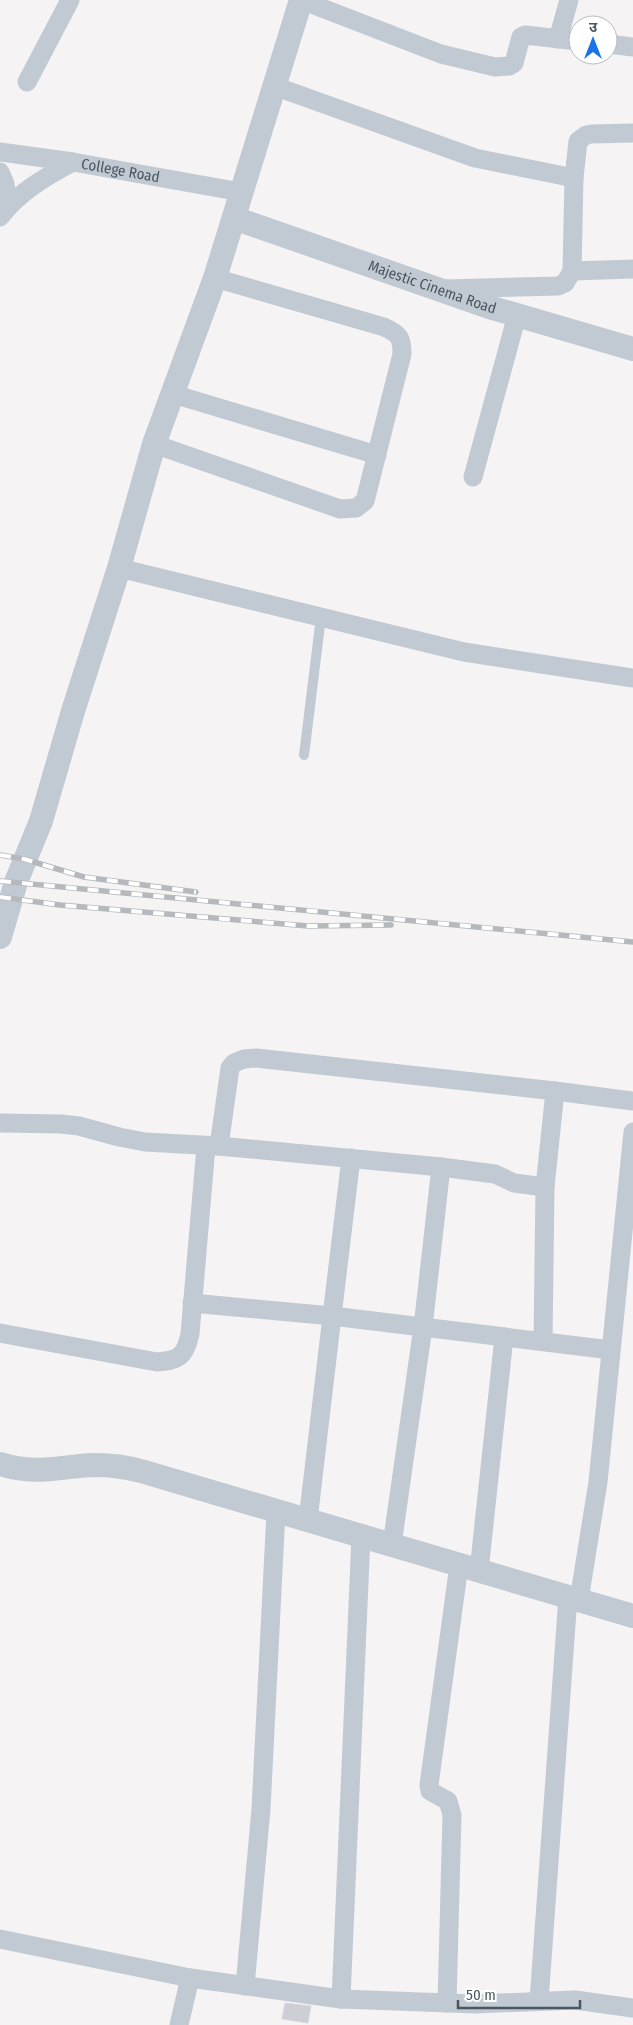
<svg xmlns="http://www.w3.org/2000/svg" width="633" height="2025" font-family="'Fira Sans Condensed','Noto Sans Devanagari',sans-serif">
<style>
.building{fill:#cdcfd5;stroke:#d7d9de}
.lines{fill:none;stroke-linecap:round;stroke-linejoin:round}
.service{stroke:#c1cad2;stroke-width:10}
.minor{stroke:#c1cad2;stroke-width:19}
.tertiary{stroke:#c1cad2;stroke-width:24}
.rail-casing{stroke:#b5b8bd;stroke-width:5.5}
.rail{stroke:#fff;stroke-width:4;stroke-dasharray:11;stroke-linecap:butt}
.labels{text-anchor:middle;stroke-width:5;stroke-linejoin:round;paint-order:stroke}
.street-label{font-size:15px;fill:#4a5661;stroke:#fff}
</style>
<rect width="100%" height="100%" fill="#f5f3f3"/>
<polygon class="building" points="285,2003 311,2006 308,2023 282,2019"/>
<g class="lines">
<polyline class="service" points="304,755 321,617"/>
<g class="minor">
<polyline points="301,0 441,54 495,67 509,66 514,63 521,37 525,35 578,41"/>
<polyline points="558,39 569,0"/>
<polyline points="608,44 633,47"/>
<polyline points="27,82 70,0"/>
<polyline points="274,86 475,158 574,178"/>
<path id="s1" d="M0 152 73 162 241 192"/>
<polyline points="0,172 5,184 8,206"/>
<path d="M0 217C19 192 45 177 73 162"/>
<polyline points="572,271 633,269"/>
<polyline points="445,289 558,286 565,283 572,271 574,178 578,141 586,135 592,134 633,133"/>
<polyline points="173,394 377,455"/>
<path d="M154 444 340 509 356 508 365 501 402 354C402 337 399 334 384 327L215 278"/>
<polyline points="473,477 517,315"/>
<polyline points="119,568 464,652 633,678"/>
<polyline points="0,1123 61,1124 79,1126 119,1137 145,1142 219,1146 441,1167 495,1174 514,1183 545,1187"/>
<polyline points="219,1146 230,1068 234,1063 244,1059 256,1058 555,1091 633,1101"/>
<polyline points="192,1303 332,1316 351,1158"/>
<path d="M0 1333 157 1362C179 1360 185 1357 190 1334L206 1146"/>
<polyline points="543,1341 545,1187 555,1091"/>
<polyline points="308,1520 332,1316 611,1350"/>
<polyline points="392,1545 423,1327 441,1167"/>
<polyline points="479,1571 504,1337"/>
<polyline points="579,1600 598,1482 633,1132"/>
<polyline points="0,1939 190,1978 341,1999 475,2004 575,2000 633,2008"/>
<polyline points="245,1986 261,1809 276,1511"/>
<polyline points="341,1999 361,1536"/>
<polyline points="539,2001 568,1597"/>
<polyline points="447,2003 452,1815 448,1801 430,1791 429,1785 459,1565"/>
<polyline points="179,2025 190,1978"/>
</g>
<g class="tertiary">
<path id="s2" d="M234 218 489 307 633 349"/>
<polyline points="0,937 16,882 41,821 73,711 119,568 154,444 215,278 301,0"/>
<path d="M0 1464C38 1476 59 1466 95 1465 111 1465 126 1467 141 1471L633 1616"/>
</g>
<g class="rail-casing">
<g id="rail">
<polyline points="0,855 24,859 84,877 196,892"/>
<polyline points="0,881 633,942"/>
<polyline points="0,897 60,905 308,926 391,925"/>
</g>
</g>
<use href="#rail" class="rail"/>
</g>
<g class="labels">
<g class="street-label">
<text dy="5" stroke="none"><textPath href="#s1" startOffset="122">College Road</textPath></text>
<text dy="5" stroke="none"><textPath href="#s2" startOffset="210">Majestic Cinema Road</textPath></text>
</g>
</g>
<g transform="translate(593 40)"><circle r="24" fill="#ffffff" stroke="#b7bbc0"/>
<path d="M0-4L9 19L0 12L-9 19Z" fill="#1a73e8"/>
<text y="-8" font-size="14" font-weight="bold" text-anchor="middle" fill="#4a5661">उ</text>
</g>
<path d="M458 2000v8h122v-8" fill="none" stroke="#4a5661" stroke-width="2.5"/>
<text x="466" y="2000" font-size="15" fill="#4a5661" stroke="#ffffff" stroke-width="4" paint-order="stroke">50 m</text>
</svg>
